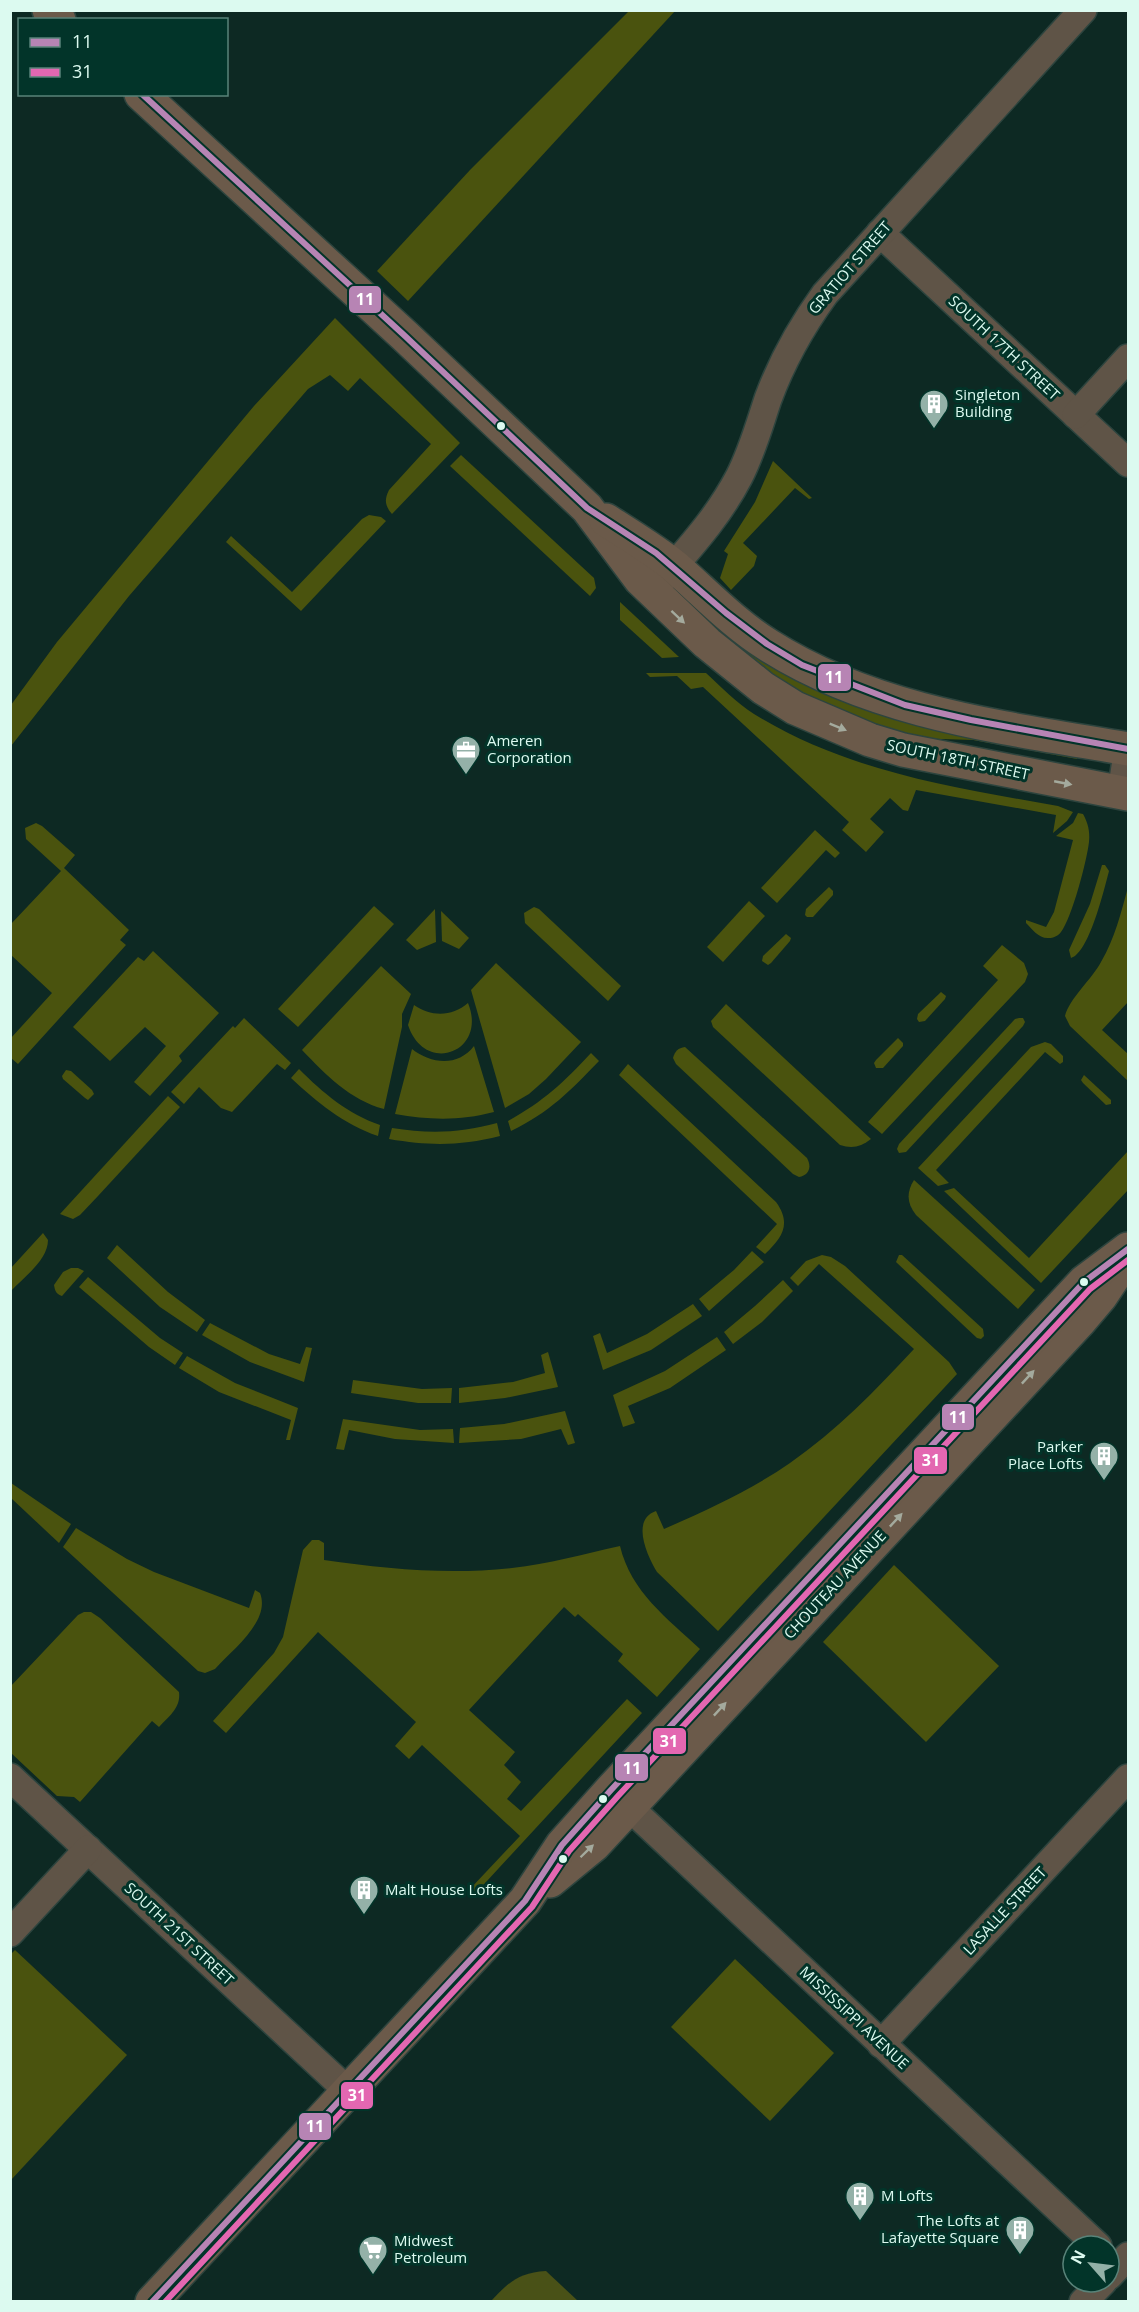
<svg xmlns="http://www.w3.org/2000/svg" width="1139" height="2312" font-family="'Open Sans',sans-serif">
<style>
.green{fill:#4a530e}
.forest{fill:#495117}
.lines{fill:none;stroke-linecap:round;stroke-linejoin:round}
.street-casing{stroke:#2d443e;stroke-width:30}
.secondary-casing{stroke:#2d443e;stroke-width:36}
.street{stroke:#5f5447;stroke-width:27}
.secondary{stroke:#6b5a4a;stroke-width:33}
.bus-1-casing{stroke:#023429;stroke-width:10}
.bus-2-casing{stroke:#023429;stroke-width:10}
.bus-1{stroke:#b784b4;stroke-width:6}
.bus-2{stroke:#e367b1;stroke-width:6}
.oneway{fill:#a4aa9d}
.bus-dot{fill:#dcfaf0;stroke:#023429;stroke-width:2}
.labels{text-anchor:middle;stroke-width:6;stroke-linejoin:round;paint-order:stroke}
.street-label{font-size:15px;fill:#dcfaf0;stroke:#023429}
.poi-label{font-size:15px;fill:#dcfaf0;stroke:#023429;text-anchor:start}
.line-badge{stroke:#023429;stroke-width:2}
.badge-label{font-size:16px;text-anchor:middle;font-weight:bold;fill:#fff}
</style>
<rect width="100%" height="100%" fill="#0d2923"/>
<g class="green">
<polygon points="629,11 675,11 408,301 377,271 470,170"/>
<path d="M335 318 460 443 392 514C385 506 384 500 389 490L431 444 360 378 348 391 330 375 308 389 129 596 11 746V705L57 642 254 406Z"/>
<polygon points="461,455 594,578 596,588 590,596 450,466"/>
<polygon points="773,461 812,498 809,499 795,488 743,543 757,556 754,566 731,590 720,578 728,554 724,551 755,502"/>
<polygon points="369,515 381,517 386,521 301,611 226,542 231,536 292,592 362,519"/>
<polygon points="620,602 679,657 662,658 620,620"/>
<polygon points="696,606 717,624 1078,753 1077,759 973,740 908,738 808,698 768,675 690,611"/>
<path d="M646 673H706C721 687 737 703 754 714 848 772 952 787 1058 806L1073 812 1067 821 1053 833 1056 815 916 790 908 811 903 810 890 798 870 819 884 832 866 852 842 830 849 822 703 687 691 689 677 676 650 677Z"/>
<path d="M1078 813 1083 814C1088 823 1090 831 1089 842 1087 860 1072 918 1061 932 1058 936 1053 938 1049 938 1039 939 1032 929 1026 923V920L1046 927 1054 912 1073 840 1056 836 1073 823Z"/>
<polygon points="36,823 42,826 75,855 64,868 129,930 120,940 126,945 18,1064 11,1058 11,1038 52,993 11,955 11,924 61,871 26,839 25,828"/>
<polygon points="815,830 840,853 835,858 826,850 777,903 761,888"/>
<path d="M1102 865H1105L1109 871C1104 890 1089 953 1071 958L1069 950 1090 904Z"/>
<polygon points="829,887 833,891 833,895 813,917 807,917 805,915 806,909"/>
<path d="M1128 887V1002L1102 1030 1128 1054V1081L1070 1026 1065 1016C1069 999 1092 979 1101 962 1115 938 1121 913 1128 887Z"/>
<polygon points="749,901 765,916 723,962 707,947"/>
<polygon points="374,906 394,924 298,1027 278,1009"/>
<polygon points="534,907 539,909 621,986 608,1001 525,923 524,913"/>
<polygon points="435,909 436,942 417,950 406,940"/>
<polygon points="441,911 469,938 459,949 442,941"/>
<polygon points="786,934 791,938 790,941 771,963 768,965 762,961 763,956"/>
<polygon points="1002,945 1024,963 1028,974 1025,982 882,1134 868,1122 998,980 983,966"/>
<polygon points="153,951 219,1013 179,1056 182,1061 150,1096 134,1082 166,1046 145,1027 110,1061 73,1027 138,957 144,961"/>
<polygon points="496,963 581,1042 546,1079 529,1094 505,1108 471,990"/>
<path d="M381 966 411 994 402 1014V1027L384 1109C350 1100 326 1075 302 1050Z"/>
<polygon points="941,992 946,996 945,999 925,1021 919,1022 917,1019 918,1014"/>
<path d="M468 1003C488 1052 425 1076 408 1025L414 1005C431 1017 452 1017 468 1003Z"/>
<path d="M726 1004 871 1139C861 1147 852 1149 840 1145L713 1027 711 1021Z"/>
<polygon points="244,1018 291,1063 285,1070 277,1064 232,1112 221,1108 199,1087 184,1104 171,1092 233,1026 235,1028"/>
<polygon points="1019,1018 1023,1018 1025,1022 1023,1026 906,1152 899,1153 897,1149 899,1144 1015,1019"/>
<polygon points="898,1038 903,1043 903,1046 883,1068 876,1068 874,1063 876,1060"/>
<polygon points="1045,1042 1051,1044 1063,1056 1063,1062 1060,1064 1045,1052 936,1170 949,1183 938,1186 918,1168 1031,1047"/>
<path d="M474 1046 494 1112C460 1121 429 1120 395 1114L412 1049C431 1064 458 1067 474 1046Z"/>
<path d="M685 1047 807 1158C812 1167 809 1175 799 1177L793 1174 676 1064 673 1058C675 1051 678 1048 685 1047Z"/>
<path d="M591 1053 599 1061C570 1091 550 1112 511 1131L508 1121C544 1101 563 1083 591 1053Z"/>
<path d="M628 1064 776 1202C792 1224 782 1238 765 1254L756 1247 777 1224 619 1075Z"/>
<path d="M299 1069C323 1093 348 1114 380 1125L378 1136C343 1124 317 1102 291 1078Z"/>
<polygon points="66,1070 71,1071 92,1090 94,1094 88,1100 85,1098 63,1079 62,1076"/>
<polygon points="1084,1075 1111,1100 1111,1104 1106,1105 1083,1083 1081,1080"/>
<polygon points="168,1096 180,1107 98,1196 80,1215 73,1219 60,1214"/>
<path d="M497 1123 500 1136C460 1146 430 1146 389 1139L392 1128C429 1134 461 1133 497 1123Z"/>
<polygon points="1128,1151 1128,1190 1041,1283 944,1191 954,1188 1029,1258"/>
<path d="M914 1180 1035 1290 1018 1309 916 1215C907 1203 906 1193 914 1180Z"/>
<path d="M43 1233 48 1240C48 1260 24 1277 11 1291V1268Z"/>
<polygon points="117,1245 168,1292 205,1320 197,1332 160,1307 107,1258"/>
<polygon points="752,1251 764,1262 709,1311 699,1299 734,1270"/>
<path d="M822 1255 831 1257 845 1266 949 1362 957 1374 718 1631 657 1572C648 1557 630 1520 656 1511L664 1529C707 1510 751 1490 790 1463 836 1431 876 1390 914 1349L819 1264 798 1286 790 1278 806 1261Z"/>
<polygon points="899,1255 902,1255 983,1329 984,1336 981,1339 977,1338 896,1262"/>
<path d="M71 1268H78L84 1271 62 1296C56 1294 55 1291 54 1285L63 1272Z"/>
<polygon points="88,1277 160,1338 183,1353 175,1365 149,1347 79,1287"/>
<polygon points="783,1280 793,1291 762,1322 733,1344 724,1332 755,1306"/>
<polygon points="693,1304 702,1316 651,1350 603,1370 593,1336 600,1333 607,1353 647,1334"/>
<polygon points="210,1323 269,1354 300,1364 306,1347 312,1348 304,1382 250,1362 202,1335"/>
<polygon points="717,1337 726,1350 670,1388 628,1406 635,1423 623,1427 613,1395 665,1371"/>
<polygon points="548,1352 558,1387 505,1398 459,1403 459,1388 513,1382 545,1373 541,1355"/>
<polygon points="187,1356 235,1383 298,1408 290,1440 286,1440 291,1420 219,1392 179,1368"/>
<polygon points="353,1380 422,1389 452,1388 451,1403 418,1403 351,1393"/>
<polygon points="565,1411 575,1443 568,1445 561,1429 521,1439 459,1443 460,1428 504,1424"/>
<polygon points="343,1419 420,1430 453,1429 454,1443 395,1439 349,1430 344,1450 336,1449"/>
<polygon points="11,1483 71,1524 59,1543 11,1498"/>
<path d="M76 1528 127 1559 154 1572 249 1608 255 1590 260 1593C271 1621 232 1650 215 1669L205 1673 198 1671 63 1547Z"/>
<path d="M312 1540H319L324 1543V1560C386 1569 448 1575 512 1568 548 1564 584 1554 620 1546 631 1592 667 1618 700 1649L657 1697 618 1661 623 1654 578 1614 575 1617 564 1607 469 1710 515 1752 504 1765 521 1782 507 1799 521 1811 627 1699 642 1713 475 1894 470 1889 520 1836 422 1745 409 1759 395 1746 416 1722 318 1632 226 1733 213 1721 274 1653 283 1637 303 1550Z"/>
<polygon points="894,1565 999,1666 926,1742 823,1642"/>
<path d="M84 1612H91L100 1618 179 1692C181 1708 169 1716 159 1727L152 1721 80 1802 74 1797 57 1796 11 1753 10 1687 78 1615Z"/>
<polygon points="15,1950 127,2055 11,2180 10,1955"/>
<polygon points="735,1959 834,2053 770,2121 671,2027"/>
</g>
<path class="forest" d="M546 2271 578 2301H491C509 2282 518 2273 546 2271Z"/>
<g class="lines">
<g class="street-casing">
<g id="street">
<polyline points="880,233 1128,463"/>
<polyline points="1076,415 1128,358"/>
<path d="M662 580C691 546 718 517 739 477 752 452 759 426 768 399 782 361 801 327 825 294L1083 10"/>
<polyline points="1121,793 1128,747"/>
<polyline points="10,1777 348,2091"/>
<polyline points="614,1793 1098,2246"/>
<polyline points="10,1933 88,1849"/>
<polyline points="881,2044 1128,1778"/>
<polyline points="1109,2276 1128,2256"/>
<polyline points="1083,2302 1103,2282"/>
</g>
</g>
<g class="secondary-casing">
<g id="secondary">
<polyline points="49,10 59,20"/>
<polyline points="141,94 405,336 587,508 640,579 707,643 763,688 795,708 870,740 903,750 1128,794"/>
<path d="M606 520C629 535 653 549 674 566 705 593 733 623 768 645 875 713 1006 728 1128 749"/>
<polyline points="550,1881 594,1845 1079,1322 1101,1296 1117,1272"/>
<polyline points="152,2302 525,1901 562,1845 611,1790 1084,1282 1128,1249"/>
</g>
</g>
<use href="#street" class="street"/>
<use href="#secondary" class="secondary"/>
<g class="bus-1-casing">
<g id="bus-1">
<polyline points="142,94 405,336 587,508 656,553 726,613 767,644 802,665 905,705 971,720 1128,749"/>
<polyline points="152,2302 525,1901 562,1845 611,1790 1084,1282 1128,1249"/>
</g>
</g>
<g class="bus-2-casing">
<polyline id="bus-2" points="165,2302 532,1907 569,1851 618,1796 1090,1289 1128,1260"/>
</g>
<use href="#bus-1" class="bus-1"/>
<use href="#bus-2" class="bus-2"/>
</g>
<defs><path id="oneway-solid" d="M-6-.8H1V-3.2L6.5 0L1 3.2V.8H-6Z" transform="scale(1.5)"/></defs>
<g class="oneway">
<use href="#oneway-solid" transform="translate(678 617) rotate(43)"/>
<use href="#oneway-solid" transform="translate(838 727) rotate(22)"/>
<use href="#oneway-solid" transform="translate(1063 783) rotate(11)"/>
<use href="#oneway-solid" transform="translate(1028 1377) rotate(-47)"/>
<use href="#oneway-solid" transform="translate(896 1520) rotate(-47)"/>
<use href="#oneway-solid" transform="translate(720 1709) rotate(-47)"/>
<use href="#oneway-solid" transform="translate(587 1851) rotate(-44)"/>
</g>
<defs>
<g id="building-pin" transform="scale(1.5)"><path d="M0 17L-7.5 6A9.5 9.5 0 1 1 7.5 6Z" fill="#94b1a8" stroke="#023429"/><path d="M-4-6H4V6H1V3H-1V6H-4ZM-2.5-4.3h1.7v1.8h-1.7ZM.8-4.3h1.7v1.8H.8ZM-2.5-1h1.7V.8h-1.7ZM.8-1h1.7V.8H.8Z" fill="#fff"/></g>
<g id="office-pin" transform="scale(1.5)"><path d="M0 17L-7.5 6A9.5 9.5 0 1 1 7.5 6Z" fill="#94b1a8" stroke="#023429"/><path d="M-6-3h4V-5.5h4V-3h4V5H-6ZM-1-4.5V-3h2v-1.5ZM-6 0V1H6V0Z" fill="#fff"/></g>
<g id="supermarket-pin" transform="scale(1.5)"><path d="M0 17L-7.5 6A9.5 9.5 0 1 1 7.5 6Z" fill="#94b1a8" stroke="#023429"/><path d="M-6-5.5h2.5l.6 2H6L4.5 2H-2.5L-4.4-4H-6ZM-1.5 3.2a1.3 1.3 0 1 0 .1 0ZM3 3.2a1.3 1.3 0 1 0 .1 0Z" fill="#fff"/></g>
</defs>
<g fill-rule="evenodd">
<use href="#building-pin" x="934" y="404"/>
<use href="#office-pin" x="466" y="750"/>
<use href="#building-pin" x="1104" y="1456"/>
<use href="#building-pin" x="364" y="1890"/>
<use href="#building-pin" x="860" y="2196"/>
<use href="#building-pin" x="1020" y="2230"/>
<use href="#supermarket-pin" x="373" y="2250"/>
</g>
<g class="bus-dot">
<circle cx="501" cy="426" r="5"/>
<circle cx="1084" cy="1282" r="5"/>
<circle cx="603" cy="1799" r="5"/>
<circle cx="563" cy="1859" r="5"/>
</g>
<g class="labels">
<g class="street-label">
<text transform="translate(850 268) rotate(-49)" y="5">GRATIOT STREET</text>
<text transform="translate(1004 348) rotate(43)" y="5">SOUTH 17TH STREET</text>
<text transform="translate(958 760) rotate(12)" y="5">SOUTH 18TH STREET</text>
<text transform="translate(835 1585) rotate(-47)" y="5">CHOUTEAU AVENUE</text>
<text transform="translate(1005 1911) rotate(-47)" y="5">LASALLE STREET</text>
<text transform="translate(179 1934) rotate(43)" y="5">SOUTH 21ST STREET</text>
<text transform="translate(854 2018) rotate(43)" y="5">MISSISSIPPI AVENUE</text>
</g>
<g class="poi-label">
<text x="955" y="400">Singleton<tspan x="955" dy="17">Building</tspan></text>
<text x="487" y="746">Ameren<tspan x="487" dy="17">Corporation</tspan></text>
<text x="1083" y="1452" text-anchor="end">Parker<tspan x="1083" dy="17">Place Lofts</tspan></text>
<text x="385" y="1895">Malt House Lofts</text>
<text x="881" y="2201">M Lofts</text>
<text x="999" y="2226" text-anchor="end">The Lofts at<tspan x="999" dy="17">Lafayette Square</tspan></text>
<text x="394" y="2246">Midwest<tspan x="394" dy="17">Petroleum</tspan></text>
</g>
</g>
<g class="line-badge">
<rect x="348" y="285" width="34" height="29" rx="6" fill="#b784b4"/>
<rect x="817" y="663" width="35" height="29" rx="6" fill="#b784b4"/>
<rect x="941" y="1403" width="34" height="28" rx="6" fill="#b784b4"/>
<rect x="913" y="1446" width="35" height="29" rx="6" fill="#e367b1"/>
<rect x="652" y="1727" width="35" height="28" rx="6" fill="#e367b1"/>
<rect x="614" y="1753" width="35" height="29" rx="6" fill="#b784b4"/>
<rect x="340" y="2081" width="34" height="29" rx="6" fill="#e367b1"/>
<rect x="298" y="2112" width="34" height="29" rx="6" fill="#b784b4"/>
</g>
<g class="badge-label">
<text x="365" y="305">11</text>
<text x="834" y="683">11</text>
<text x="958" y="1423">11</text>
<text x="931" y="1466">31</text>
<text x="669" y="1747">31</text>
<text x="632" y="1774">11</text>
<text x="357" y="2101">31</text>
<text x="315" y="2132">11</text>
</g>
<rect width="1139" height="2312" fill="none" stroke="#dcfaf0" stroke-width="24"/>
<rect x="18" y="18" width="210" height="78" fill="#023429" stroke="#598379" stroke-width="1.5"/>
<rect x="30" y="38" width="30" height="9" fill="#b784b4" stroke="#598379" stroke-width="1.5"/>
<text x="72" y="48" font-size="18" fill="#dcfaf0">11</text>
<rect x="30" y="68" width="30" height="9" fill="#e367b1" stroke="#598379" stroke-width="1.5"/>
<text x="72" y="78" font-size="18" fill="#dcfaf0">31</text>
<g transform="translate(1091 2264) rotate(298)"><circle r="28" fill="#023429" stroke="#598379" stroke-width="1.5"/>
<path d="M0-4.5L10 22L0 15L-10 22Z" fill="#94b1a8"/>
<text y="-9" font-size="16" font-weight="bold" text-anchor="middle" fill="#dcfaf0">N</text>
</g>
</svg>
